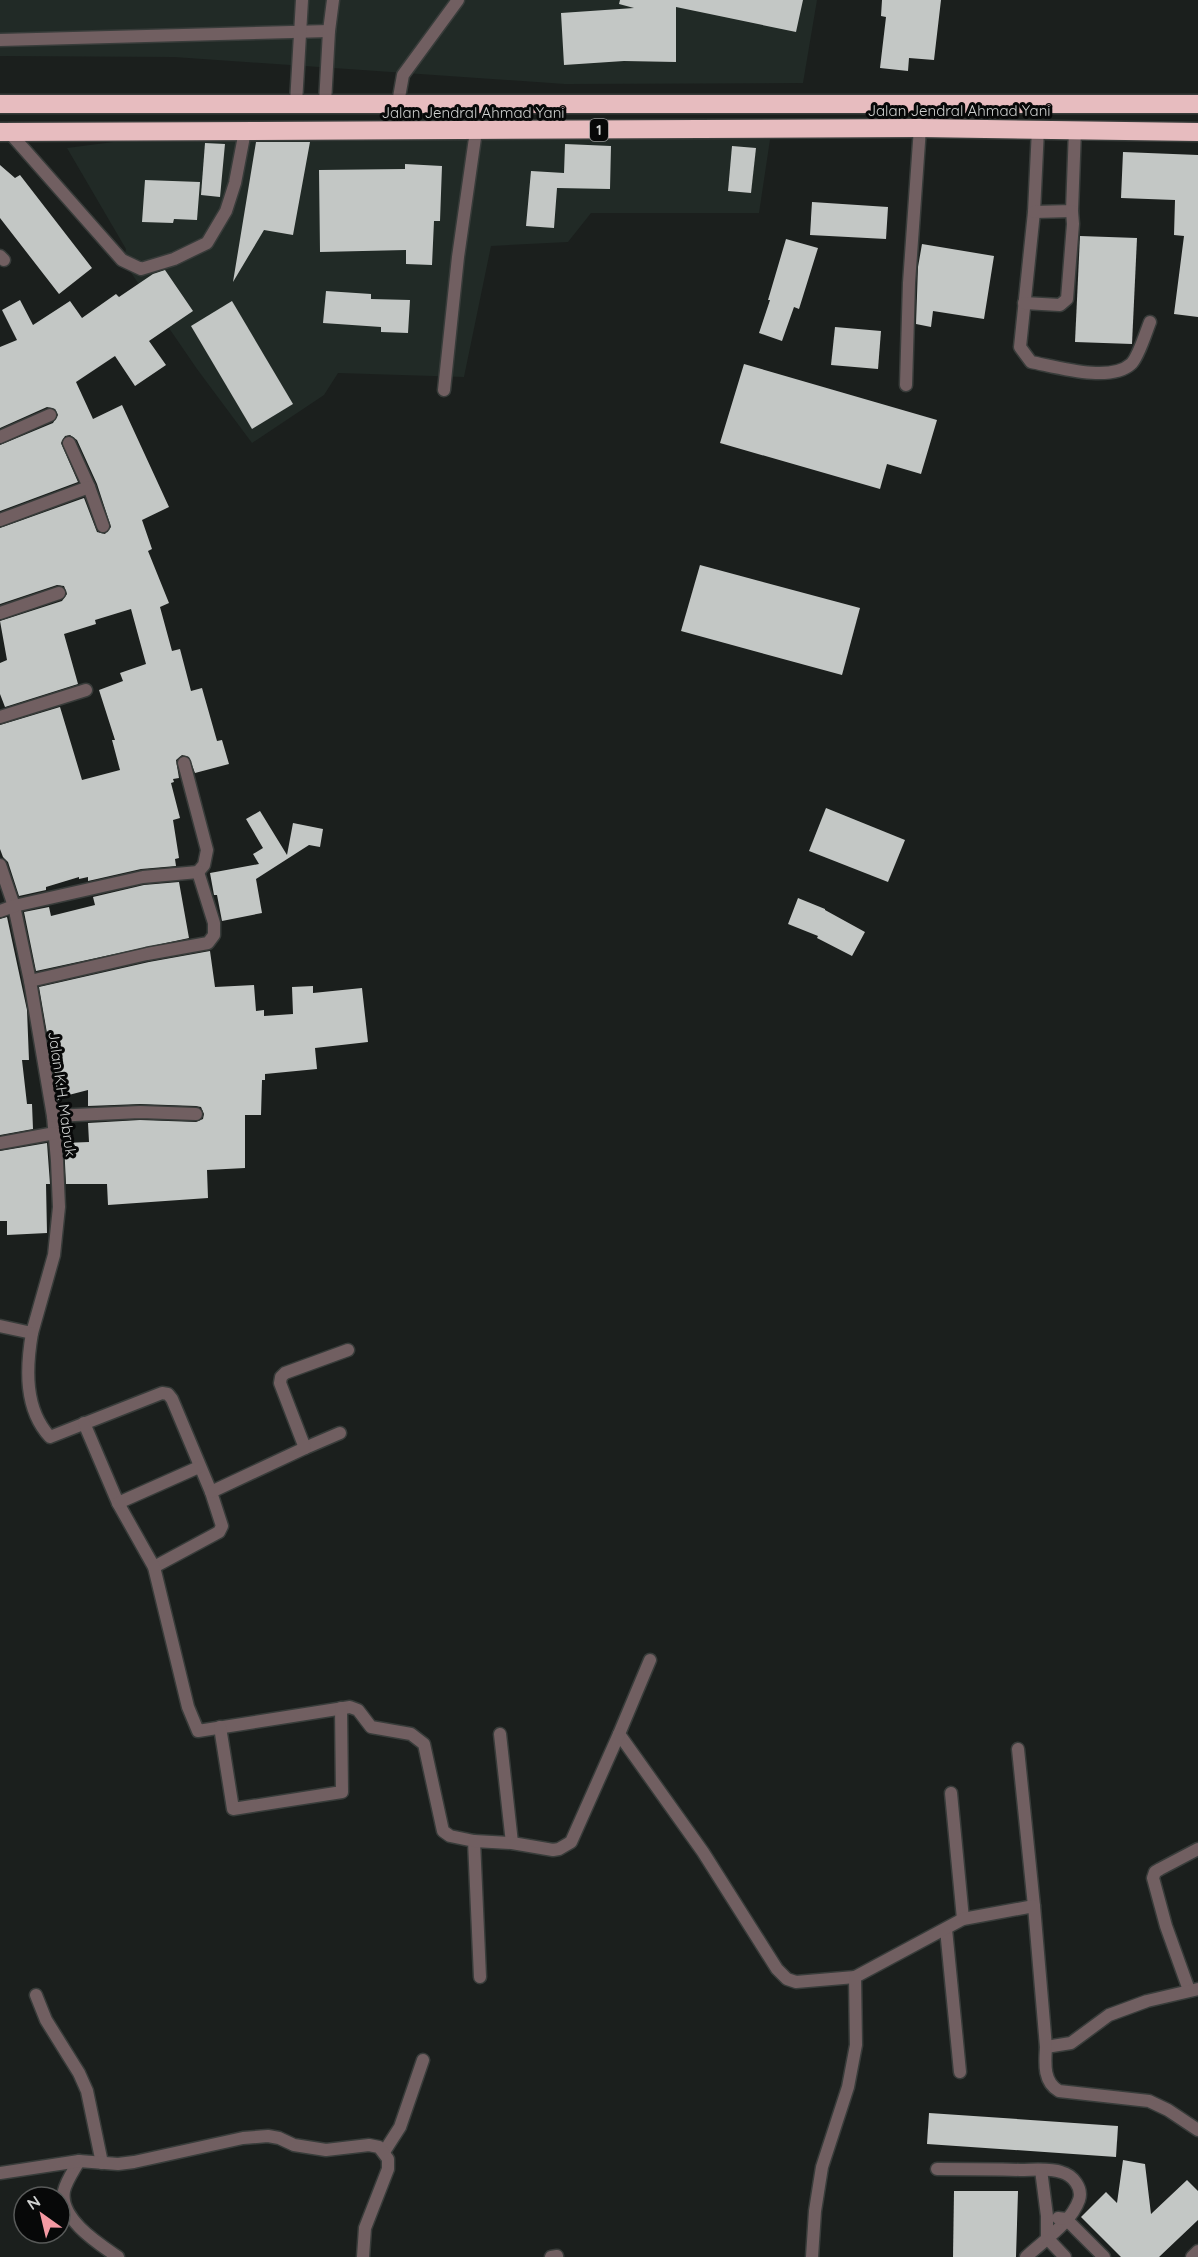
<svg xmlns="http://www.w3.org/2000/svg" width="1198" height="2257" font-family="Quicksand,sans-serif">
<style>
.built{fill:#212a26}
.building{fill:#c3c7c5}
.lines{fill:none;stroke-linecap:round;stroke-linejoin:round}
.lane-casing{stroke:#383c3a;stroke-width:15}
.street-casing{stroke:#383c3a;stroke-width:15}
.highway-casing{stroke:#383c3a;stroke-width:21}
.lane{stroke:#715f61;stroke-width:12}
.street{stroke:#715f61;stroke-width:12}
.highway{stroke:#e7bcbf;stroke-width:18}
.labels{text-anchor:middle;stroke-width:6;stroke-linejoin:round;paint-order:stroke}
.shield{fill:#070808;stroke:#949595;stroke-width:1.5}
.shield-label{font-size:14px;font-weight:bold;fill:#d0d2d1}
.street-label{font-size:15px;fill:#d0d2d1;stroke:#070808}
</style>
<rect width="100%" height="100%" fill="#1b1f1d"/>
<g class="built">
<polygon points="0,0 817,0 803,83 565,84 174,57 0,56"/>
<polygon points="308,129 337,141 771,133 759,213 591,213 568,242 491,246 464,377 338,373 324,395 252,443 197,369 123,261 126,249 67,148 190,132"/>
</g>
<g class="building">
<polygon points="620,0 803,0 796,32 676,7 676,62 624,61 564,65 561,13 634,8 619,4"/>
<polygon points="882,0 941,0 934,60 909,58 908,71 880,68 886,17 881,16"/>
<polygon points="256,142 310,142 293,235 264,230 233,282"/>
<polygon points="205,143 225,144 220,197 201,195"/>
<polygon points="565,144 611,146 610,189 557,188 554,228 526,226 531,171 564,173"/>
<polygon points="732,146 756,148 751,193 728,191"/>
<polygon points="1123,152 1198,155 1198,317 1174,314 1184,236 1174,235 1175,200 1121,198"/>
<polygon points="405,164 442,166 440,221 434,221 432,265 406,264 406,250 320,252 319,170 405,169"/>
<polygon points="0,165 15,178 20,175 92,268 59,294 0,218"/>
<polygon points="145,180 200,182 197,220 174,219 173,223 142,222"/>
<polygon points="812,202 888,207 886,239 810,235"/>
<polygon points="1080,236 1137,238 1132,344 1075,342"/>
<polygon points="786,239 818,248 799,309 794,307 782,341 759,333 770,300 768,300"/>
<polygon points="922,244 994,256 984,319 933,311 931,327 916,324 918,267"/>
<polygon points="165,270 193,311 149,341 166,365 135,386 115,356 76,382 93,419 122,405 169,507 142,520 152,549 148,551 169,603 160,607 172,651 180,649 191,691 202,688 217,741 222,740 229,764 195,773 189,757 182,755 176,760 179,778 173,779 174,782 171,783 180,818 173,820 179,858 175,859 176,866 141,869 88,881 88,877 79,879 79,877 46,887 46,890 19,896 8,862 3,857 0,849 0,725 60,707 82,780 120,770 112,740 115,740 99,690 123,681 120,673 146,664 131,609 95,620 96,624 64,634 78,684 5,707 0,694 0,663 7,660 0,621 62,601 67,594 64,586 57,585 0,604 0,528 84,498 97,532 105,534 111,527 97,484 77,440 70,435 65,436 61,443 78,482 0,511 0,445 53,423 58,415 55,409 47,407 0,428 0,347 17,340 2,310 20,300 33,325 70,301 82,318 116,294 119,297 153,274"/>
<polygon points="326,291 371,294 371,299 410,300 408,333 381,332 381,327 323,323"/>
<polygon points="232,301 293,404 252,429 191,326"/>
<polygon points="835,327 881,331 878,369 831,365"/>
<polygon points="744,364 937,420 921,474 887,464 880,489 720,443"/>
<polygon points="700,565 860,608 842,675 681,631"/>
<polygon points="826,808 905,840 888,882 809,851"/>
<polygon points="260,811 287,855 293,823 323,829 320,847 309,845 256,879 262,913 222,921 217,895 214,895 210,873 259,864 253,854 263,848 246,819"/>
<polygon points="179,882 189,938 36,971 24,912 49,907 51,916 95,905 93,897 144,885"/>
<polygon points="798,898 825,909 825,910 865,932 852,956 817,938 818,936 788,924"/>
<polygon points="7,917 27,1010 29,1060 22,1060 27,1104 32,1104 33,1129 0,1135 0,919"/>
<polygon points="210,951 215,987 254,985 256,1011 264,1010 264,1016 293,1014 292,987 313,986 313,993 362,988 368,1042 315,1048 317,1069 265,1074 265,1080 262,1080 261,1115 245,1115 245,1168 207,1170 208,1198 108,1205 107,1184 66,1184 64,1143 89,1142 88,1123 140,1120 196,1122 203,1119 204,1114 201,1107 196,1106 140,1104 88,1106 88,1090 61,1097 52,1062 39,987 149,962"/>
<polygon points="47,1143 50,1184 46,1184 47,1233 7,1235 7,1221 0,1221 0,1151"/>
<polygon points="929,2113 1118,2126 1116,2157 927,2144"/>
<polygon points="1123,2160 1145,2164 1151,2214 1187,2180 1198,2191 1198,2220 1159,2257 1121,2257 1081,2217 1106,2192 1117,2203"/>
<polygon points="954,2191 1018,2191 1016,2257 953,2257"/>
</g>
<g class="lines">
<g class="lane-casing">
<g id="lane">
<polyline points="0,40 329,31"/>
<polyline points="296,103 302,0"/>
<polyline points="325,103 329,31 333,0"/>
<polyline points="398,103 403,75 458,0"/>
<path d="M1038 129 1034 212 1020 347 1031 362C1057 367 1110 383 1131 364 1138 358 1146 332 1150 322"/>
<polyline points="9,132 122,260 141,269 174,259 207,243 226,211 235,183 245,131"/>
<polyline points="1034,212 1072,211 1075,129"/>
<polyline points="1024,303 1060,305 1067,299 1073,224 1072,211"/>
<polyline points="906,385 909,283 920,128"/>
<polyline points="444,390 458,257 476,131"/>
</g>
</g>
<g class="street-casing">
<g id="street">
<polyline points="0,256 4,260"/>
<polyline points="0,437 50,415"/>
<polyline points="69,443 89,487 103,526"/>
<polyline points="0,520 89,487"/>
<polyline points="0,613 59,593"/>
<polyline points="0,717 86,690"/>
<polyline points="184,763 207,850 204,865 198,872"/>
<polyline points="0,865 14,906 30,981 53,1116 57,1161 59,1207 54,1255 32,1333 0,1326"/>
<polyline points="0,911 14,906 143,877 198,872 214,923 214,935 208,943 147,954 30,981"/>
<polyline points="53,1116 140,1112 196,1114"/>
<polyline points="0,1143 55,1133"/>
<path d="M32 1333C26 1368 24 1409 50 1437L162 1393 168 1394 172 1399 211 1492 222 1526 219 1532 154 1567"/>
<polyline points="84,1423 118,1503 154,1567 188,1707 198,1731 350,1707 358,1710 371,1727 411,1734 424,1744 443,1831 450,1836 474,1841 480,1977"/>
<polyline points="305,1448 340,1433"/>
<polyline points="211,1492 305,1448 280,1383 281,1377 285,1373 348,1350"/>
<polyline points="118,1503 199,1467"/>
<polyline points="650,1660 619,1734 703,1852 777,1969 787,1979 796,1982 855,1977"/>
<polyline points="220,1727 233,1809 342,1792 341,1708"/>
<polyline points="500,1734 512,1843"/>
<polyline points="1018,1749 1034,1906"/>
<polyline points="951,1793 963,1919"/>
<polyline points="474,1841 512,1843 553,1850 559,1849 571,1842 619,1734"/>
<polyline points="946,1929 960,2072"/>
<polyline points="1189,1990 1166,1926 1153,1878 1155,1872 1160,1869 1198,1849"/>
<polyline points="36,1995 46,2020 79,2073 87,2091 102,2163"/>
<polyline points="1046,2047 1071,2043 1109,2015 1147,2001 1198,1989"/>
<polyline points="384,2152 400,2127 423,2060"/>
<path d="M79 2161C74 2170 66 2181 64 2191 59 2219 99 2244 118 2257"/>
<path d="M937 2169C965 2169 992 2169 1020 2170 1033 2170 1049 2168 1061 2172 1073 2175 1083 2188 1079 2200 1071 2223 1043 2241 1026 2257"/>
<polyline points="1041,2170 1047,2216 1047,2238 1065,2257"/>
<polyline points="0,2173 79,2161 118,2164 134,2162 243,2138 268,2136 279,2138 294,2145 326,2150 369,2145 379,2147 388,2159 388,2169 365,2228 363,2257"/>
<polyline points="1058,2218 1066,2219 1104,2257"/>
<polyline points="551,2257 557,2256"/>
<path d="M812 2257 815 2211 822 2167 848 2087 856 2045 855 1977 963 1919 1034 1906 1046 2047C1045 2063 1043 2082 1059 2091L1149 2101 1168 2110 1198 2130"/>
<polyline points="1192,2257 1198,2251"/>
</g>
</g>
<g class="highway-casing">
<g id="highway">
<polyline points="0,104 1198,104"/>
<polyline points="0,132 920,128 1198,132"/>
</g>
</g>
<use href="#lane" class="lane"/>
<use href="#street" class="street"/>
<use href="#highway" class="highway"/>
</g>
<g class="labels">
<rect class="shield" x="590" y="119" width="18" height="22" rx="4.5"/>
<g class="shield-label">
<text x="599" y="135">1</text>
</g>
<g class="street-label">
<text x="959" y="116">Jalan Jendral Ahmad Yani</text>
<text x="473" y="118">Jalan Jendral Ahmad Yani</text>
<text transform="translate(62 1094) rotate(82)" y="5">Jalan K.H. Mabruk</text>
</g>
</g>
<g transform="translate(42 2215) rotate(326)"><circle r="28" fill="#070808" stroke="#575958" stroke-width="1.5"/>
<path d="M0-4.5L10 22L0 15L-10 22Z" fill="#f49aa3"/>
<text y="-9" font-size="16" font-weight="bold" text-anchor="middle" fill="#d0d2d1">N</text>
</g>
</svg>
